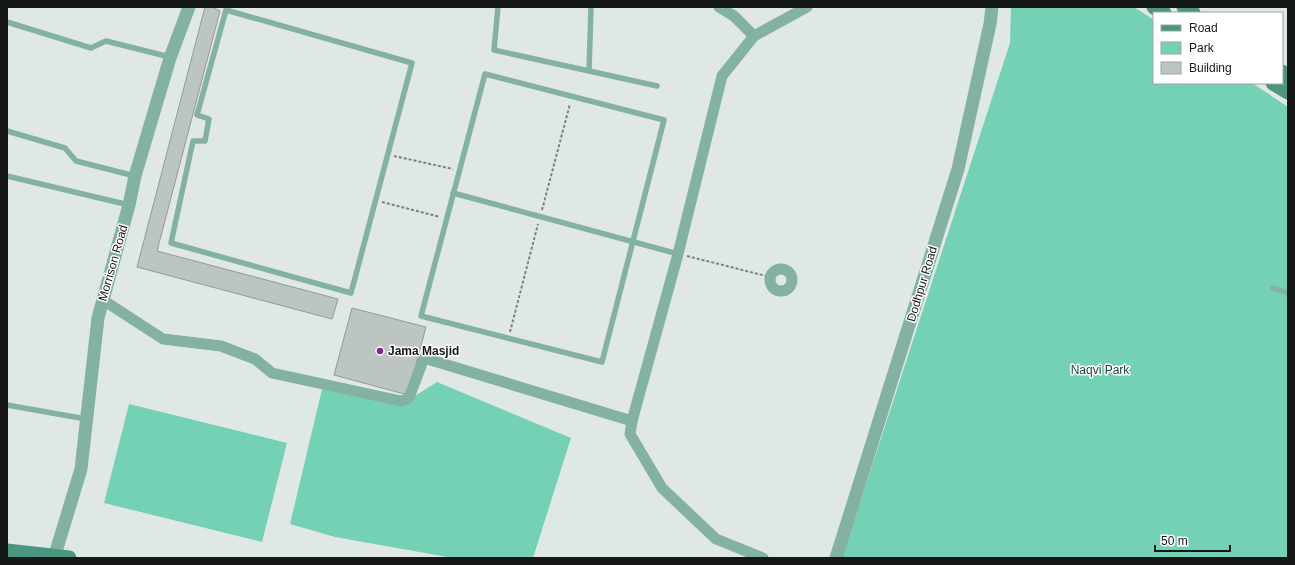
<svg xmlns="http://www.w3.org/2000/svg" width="1295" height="565" font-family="Arial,sans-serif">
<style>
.green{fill:#75d1b5}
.building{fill:#bdc5c2;stroke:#939a97}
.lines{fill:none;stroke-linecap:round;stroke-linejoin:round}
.path{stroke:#7c817f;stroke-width:2;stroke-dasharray:3 2;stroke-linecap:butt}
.service{stroke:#83b1a2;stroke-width:5.5}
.minor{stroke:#83b1a2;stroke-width:11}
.tertiary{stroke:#83b1a2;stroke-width:13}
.secondary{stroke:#4c9681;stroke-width:15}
.poi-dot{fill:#842792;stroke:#fff;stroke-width:1.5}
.labels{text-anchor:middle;stroke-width:3;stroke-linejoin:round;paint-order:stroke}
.street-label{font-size:12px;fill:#161817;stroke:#fff}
.poi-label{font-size:12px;font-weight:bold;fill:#161817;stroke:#fff;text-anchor:start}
.park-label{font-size:12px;fill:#13483a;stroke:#fff}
</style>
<rect width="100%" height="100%" fill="#e0e8e5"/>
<g class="green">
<polygon points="1011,7 1134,7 1154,20 1154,83 1252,83 1288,107 1288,558 842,558 1010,43"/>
<polygon points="437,382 571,438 533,558 453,558 335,537 290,524 323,385 402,404"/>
<polygon points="129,404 287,443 262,542 104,503"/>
</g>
<g class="building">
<polygon points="205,7 212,7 220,11 157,251 338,299 332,319 137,267"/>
<polygon points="352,308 426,327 408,395 334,375"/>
</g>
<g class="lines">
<g class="path">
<polyline points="394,156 453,169"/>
<polyline points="382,202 440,217"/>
<polyline points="542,210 570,104"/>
<polyline points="687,256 770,277"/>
<polyline points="510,332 538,224"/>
</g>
<g class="service">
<polyline points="498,7 494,50 657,86"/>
<polygon points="226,10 412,63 351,293 171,243 193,141 205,141 209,119 197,115"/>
<polyline points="7,22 91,48 106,41 170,57"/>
<polyline points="589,71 591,7"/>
<polygon points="485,74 664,120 602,362 421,316"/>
<polyline points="7,131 65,148 76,161 135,176"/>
<polyline points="7,176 129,205"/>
<polyline points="453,193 678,254"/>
<polyline points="1273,288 1288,293"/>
<polyline points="7,405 86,419"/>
</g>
<g class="minor">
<polyline points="719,7 734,16 754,36"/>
<circle cx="781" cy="280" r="11"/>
<polyline points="103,300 163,339 221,346 255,359 272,373 401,401 407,399 410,395 424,358 632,421"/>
<polyline points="763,558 716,539 662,488 630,434 632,421 678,254 722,76 754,36 807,7"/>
</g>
<g class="tertiary">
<polyline points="54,558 81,469 98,318 129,205 135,176 170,58 189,7"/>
<polyline points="836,558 958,169 990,24 992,7"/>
</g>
<g class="secondary">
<polyline points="1154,7 1164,13"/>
<polyline points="1184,7 1193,13"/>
<polyline points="1282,72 1288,76"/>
<polyline points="1273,83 1288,92"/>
<polyline points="7,551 69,558"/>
</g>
</g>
<circle class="poi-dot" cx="380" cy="351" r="4"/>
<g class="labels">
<g class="street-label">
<text transform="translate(113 263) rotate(-74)" y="4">Morrison Road</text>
<text transform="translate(922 284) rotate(-73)" y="4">Dodhpur Road</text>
</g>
<g class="poi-label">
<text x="388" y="355">Jama Masjid</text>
</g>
<g class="park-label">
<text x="1100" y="374">Naqvi Park</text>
</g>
</g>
<rect width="1295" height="565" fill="none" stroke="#161817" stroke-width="16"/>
<rect x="1153" y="12" width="130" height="72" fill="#ffffff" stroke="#a2a3a2"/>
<rect x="1161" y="25" width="20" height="6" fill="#4c9681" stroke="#a2a3a2"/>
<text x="1189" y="32" font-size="12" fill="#161817">Road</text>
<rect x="1161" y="42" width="20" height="12" fill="#75d1b5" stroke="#a2a3a2"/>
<text x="1189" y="52" font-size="12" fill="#161817">Park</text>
<rect x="1161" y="62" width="20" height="12" fill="#bdc5c2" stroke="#a2a3a2"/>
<text x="1189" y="72" font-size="12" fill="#161817">Building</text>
<path d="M1155 545v6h75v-6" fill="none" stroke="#161817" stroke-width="2"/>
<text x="1161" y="545" font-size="12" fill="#161817" stroke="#ffffff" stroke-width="3" paint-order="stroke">50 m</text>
</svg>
